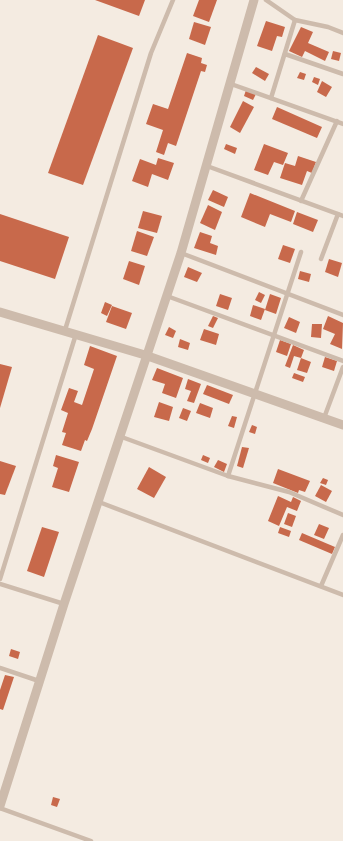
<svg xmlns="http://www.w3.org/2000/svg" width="343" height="841" font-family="'Roboto Condensed',sans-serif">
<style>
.building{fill:#c8694b}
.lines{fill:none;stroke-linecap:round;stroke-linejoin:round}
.lane{stroke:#cdbbac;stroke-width:4.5}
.street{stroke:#cdbbac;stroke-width:9}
</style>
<rect width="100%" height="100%" fill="#f4ebe1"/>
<g class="building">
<polygon points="95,0 145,0 139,16"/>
<polygon points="199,0 217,0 209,22 193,16"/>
<polygon points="266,21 285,27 282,37 277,36 272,51 257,46"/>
<polygon points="194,22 211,27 205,45 189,39"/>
<polygon points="301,27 313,32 308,43 329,52 325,61 305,51 302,57 289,51"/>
<polygon points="98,35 133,48 83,185 48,173"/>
<polygon points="333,51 341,53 339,61 331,59"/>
<polygon points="187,53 202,58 201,63 207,65 205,72 201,71 176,146 168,143 164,155 156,152 163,130 146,124 153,104 168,109"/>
<polygon points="256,67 269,74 265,81 252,73"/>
<polygon points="300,72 306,74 304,80 297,78"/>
<polygon points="314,77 320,79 318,85 312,82"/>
<polygon points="322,81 332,87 326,97 317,92"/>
<polygon points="246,90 256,94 253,100 244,96"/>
<polygon points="243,101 254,107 240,133 230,127"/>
<polygon points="277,107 322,127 317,138 272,119"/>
<polygon points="226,144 237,148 235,154 224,149"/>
<polygon points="264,144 288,153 283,165 274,162 268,175 254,170"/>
<polygon points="298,156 316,162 312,173 307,171 302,185 280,178 285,163 295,166"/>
<polygon points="158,158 174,163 168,180 152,174 148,187 132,181 140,159 156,165"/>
<polygon points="213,190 228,197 224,207 208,200"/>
<polygon points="250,193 295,211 291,222 270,214 265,227 241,217"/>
<polygon points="208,205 222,212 215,230 200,223"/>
<polygon points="143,211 162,216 157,233 138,228"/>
<polygon points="297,212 318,220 313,232 293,224"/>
<polygon points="0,214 69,237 55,279 0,261"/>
<polygon points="137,231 154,237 147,256 131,251"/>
<polygon points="200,232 212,236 210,243 218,246 216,255 194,248"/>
<polygon points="283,245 295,249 290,263 278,259"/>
<polygon points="329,259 342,263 338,277 325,272"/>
<polygon points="129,261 145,266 139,285 123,279"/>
<polygon points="188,267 202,273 197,282 184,277"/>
<polygon points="300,271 311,274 309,282 298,279"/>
<polygon points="259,292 265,295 261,303 255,300"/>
<polygon points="220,294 232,298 228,310 216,306"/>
<polygon points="270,294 281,298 276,314 265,310"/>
<polygon points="105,302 112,305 107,316 101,313"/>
<polygon points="253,305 265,309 261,320 250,316"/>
<polygon points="112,306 132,313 126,329 106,322"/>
<polygon points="213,316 218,318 213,328 208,326"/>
<polygon points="328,316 343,323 342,349 330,344 335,334 323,329"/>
<polygon points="289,317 300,322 296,333 284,328"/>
<polygon points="312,324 322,324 321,338 311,337"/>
<polygon points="169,327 176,331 173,338 165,335"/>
<polygon points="204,329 219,334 216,345 200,340"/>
<polygon points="180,339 190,343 188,350 178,347"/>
<polygon points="280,340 291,344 287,356 276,352"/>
<polygon points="293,345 304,350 301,358 294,356 290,368 285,366"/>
<polygon points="90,346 117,356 92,429 87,441 85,440 81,451 62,445 66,433 62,432 68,413 61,410 69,388 78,391 74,402 82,405 94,369 84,365"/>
<polygon points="325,357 337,361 334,371 322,367"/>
<polygon points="301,358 311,362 307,373 297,370"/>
<polygon points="0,364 12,367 0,408"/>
<polygon points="157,368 183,378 176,398 162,393 165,384 152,380"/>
<polygon points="294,373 305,377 303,382 292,378"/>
<polygon points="188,379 201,384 194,403 187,401 191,391 185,389"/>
<polygon points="207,385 233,395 229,404 203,394"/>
<polygon points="159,402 173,407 169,421 154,417"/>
<polygon points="200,403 213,408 210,418 196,413"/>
<polygon points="183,408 191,411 187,421 179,418"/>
<polygon points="232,416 237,417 234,428 228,426"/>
<polygon points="252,425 257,427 255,434 249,432"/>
<polygon points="242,447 249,448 243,468 237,466"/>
<polygon points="56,455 79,462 69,492 52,487 58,468 53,466"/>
<polygon points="203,455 210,458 208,463 201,460"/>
<polygon points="218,460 227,464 224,472 214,467"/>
<polygon points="0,461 16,466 5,495 0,494"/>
<polygon points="149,467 166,477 154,498 137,489"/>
<polygon points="278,469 310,481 305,492 299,490 298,493 273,483"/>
<polygon points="323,478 328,480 326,485 320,483"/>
<polygon points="321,485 332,491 326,502 315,496"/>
<polygon points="278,496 291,502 293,497 301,501 297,511 287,507 279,526 268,521"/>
<polygon points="288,513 296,516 292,527 284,524"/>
<polygon points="319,524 329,528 324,539 314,535"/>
<polygon points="42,527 59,532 44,577 27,571"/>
<polygon points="280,527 291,531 289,537 278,533"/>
<polygon points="302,533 335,547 332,554 299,540"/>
<polygon points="11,649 20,652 18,659 9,656"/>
<polygon points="5,675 14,677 3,710 0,709 0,690"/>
<polygon points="53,797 60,799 57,807 51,805"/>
</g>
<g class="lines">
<g class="lane">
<polyline points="266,0 295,20 328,27 343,33"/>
<polyline points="285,54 343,74"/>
<polyline points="231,84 343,124"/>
<polyline points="271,98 295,20"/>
<polyline points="207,166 343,216"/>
<polyline points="301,201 337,121"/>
<polyline points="181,253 343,315"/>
<polyline points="321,259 338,214"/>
<polyline points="167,296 343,361"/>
<polyline points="65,330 151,53 173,0"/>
<polyline points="324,418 343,367"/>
<polyline points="119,436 228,476 289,492 343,515"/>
<polyline points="228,476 301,252"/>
<polyline points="99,502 343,595"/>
<polyline points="0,579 76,334"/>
<polyline points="0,584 64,604"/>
<polyline points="321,586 343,535"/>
<polyline points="0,668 39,681"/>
<polyline points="0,808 91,841"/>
</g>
<g class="street">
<polyline points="0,312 145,355 343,425"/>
<polyline points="0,806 64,604 181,253 254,0"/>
</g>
</g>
</svg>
